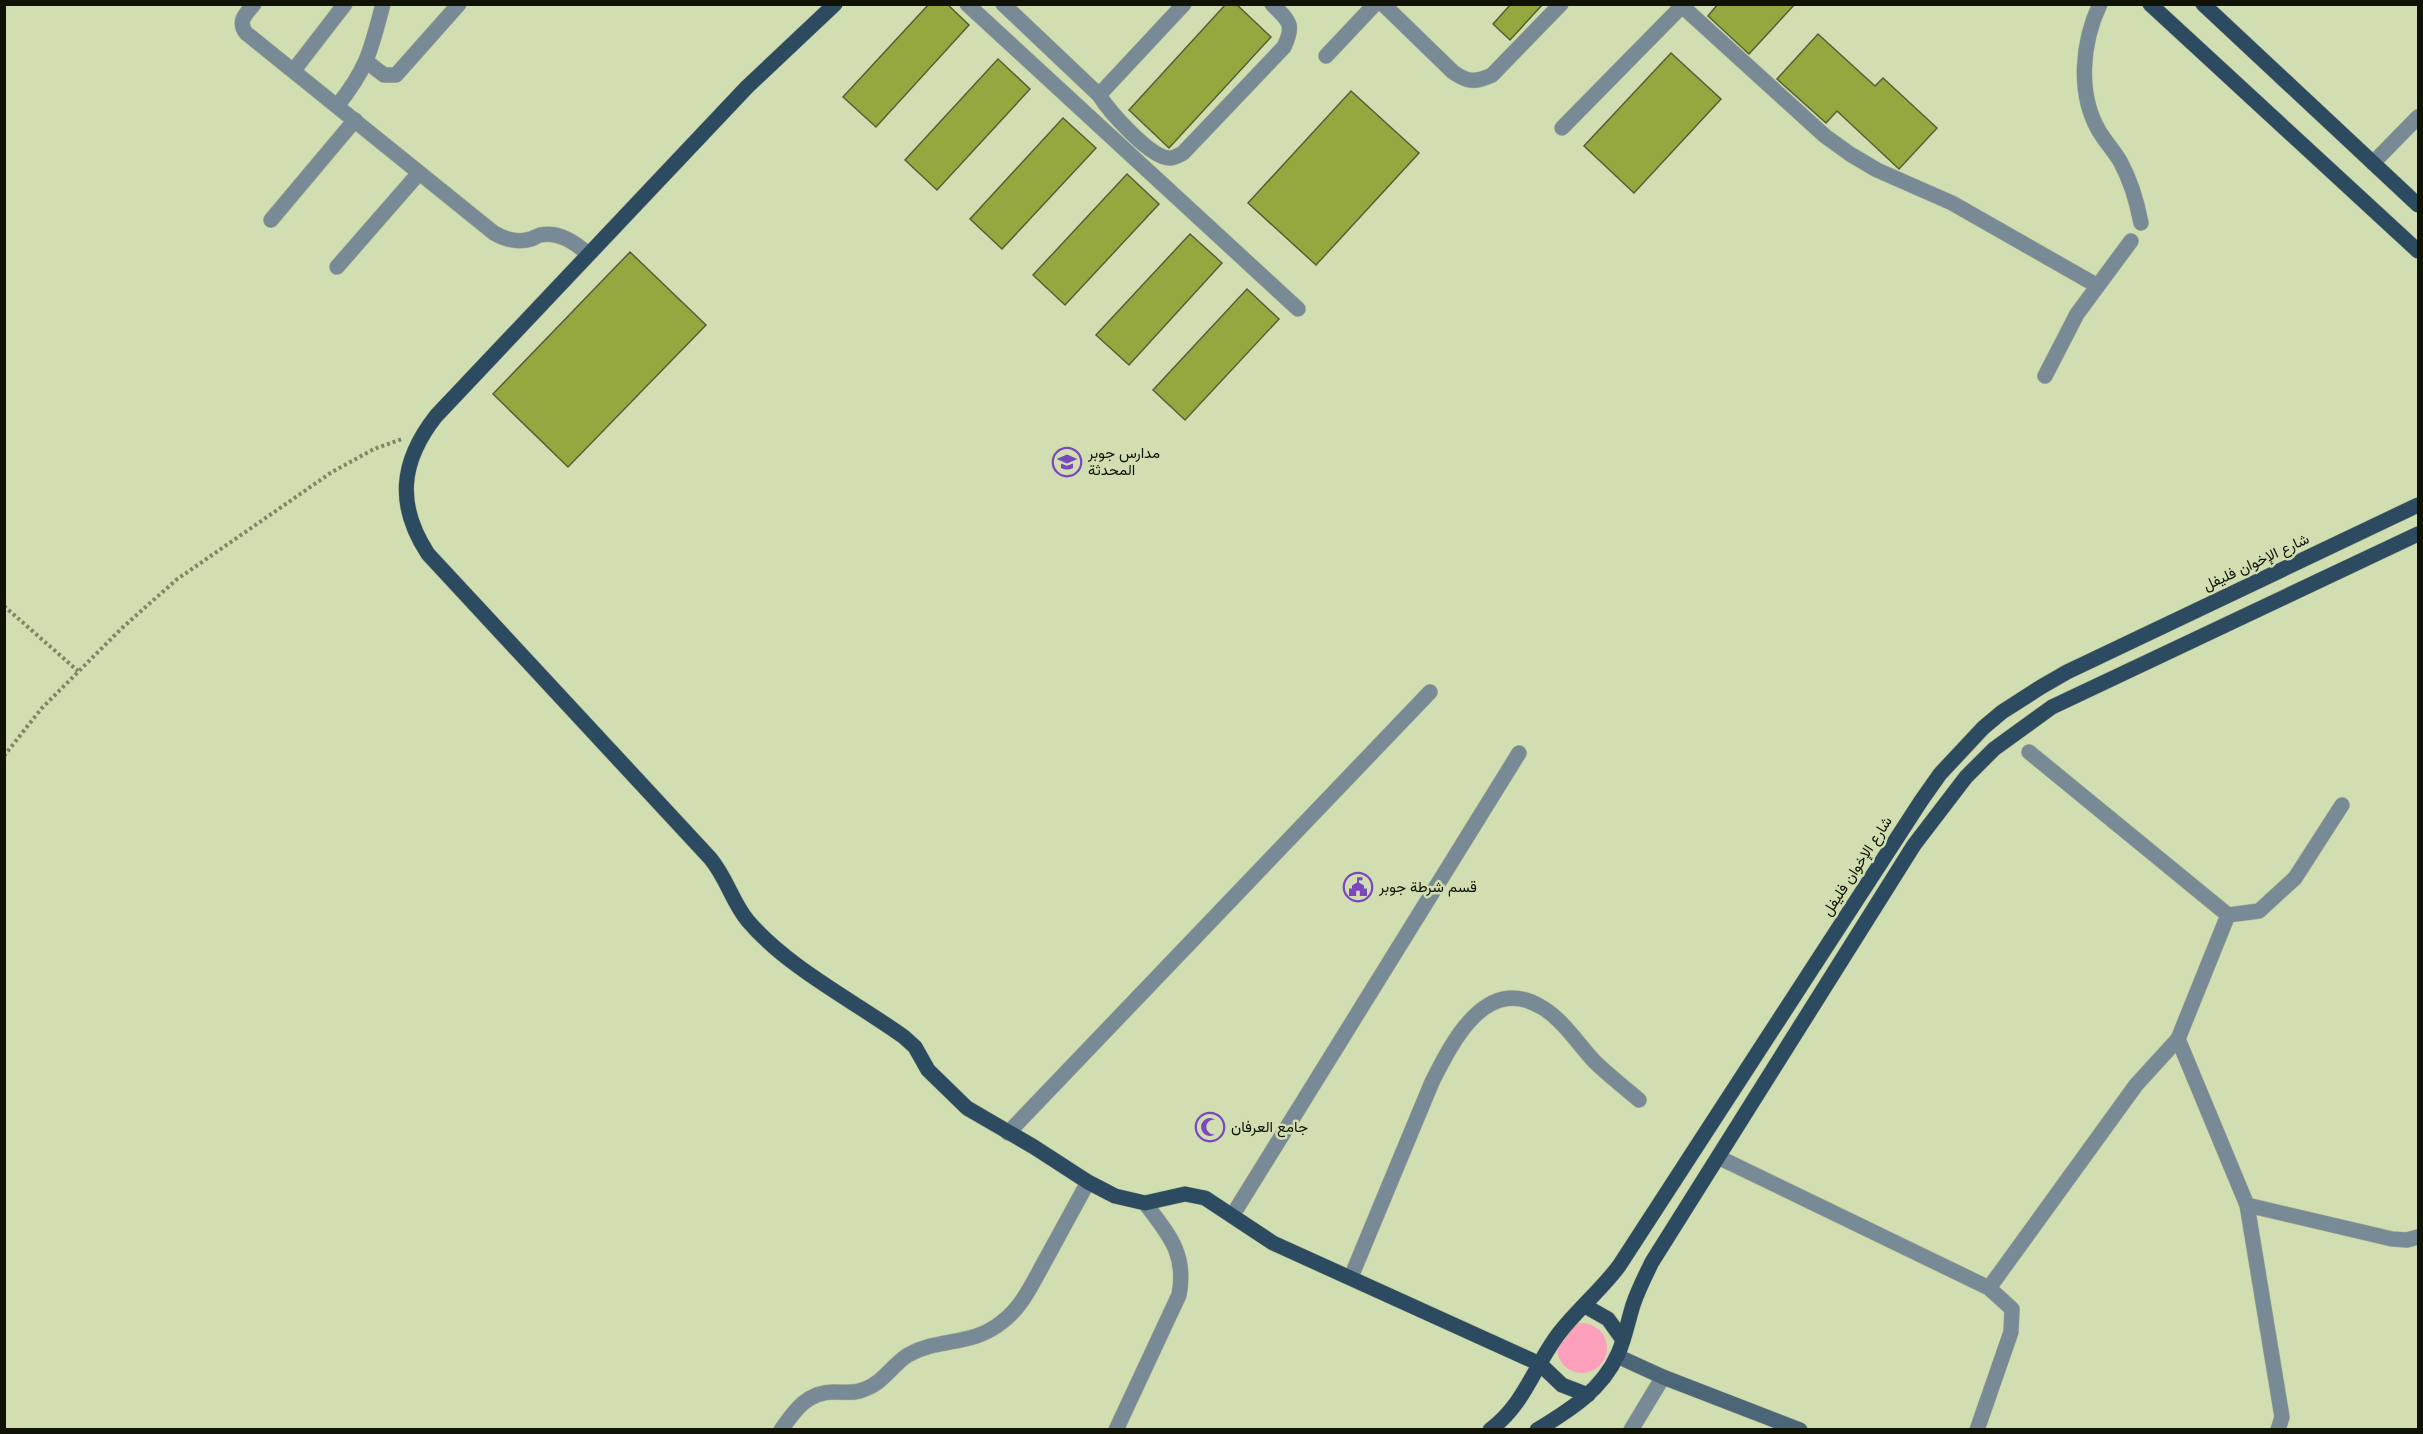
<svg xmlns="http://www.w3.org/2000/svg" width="2423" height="1434" font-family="Poppins,Vazirmatn,sans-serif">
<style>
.green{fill:#fca0bc}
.building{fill:#93a93f;stroke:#555f36;stroke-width:1.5}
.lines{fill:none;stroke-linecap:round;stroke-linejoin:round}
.street-casing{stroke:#aeb992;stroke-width:16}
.secondary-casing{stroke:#aeb992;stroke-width:16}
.primary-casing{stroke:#aeb992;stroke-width:16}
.path{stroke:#7e8767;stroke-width:4;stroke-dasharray:3 3;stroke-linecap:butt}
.street{stroke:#798a97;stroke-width:15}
.secondary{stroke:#4c6577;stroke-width:15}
.primary{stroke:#2c4b61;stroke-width:15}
.labels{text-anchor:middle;stroke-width:5;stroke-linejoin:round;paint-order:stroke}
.poi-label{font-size:15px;fill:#0f1204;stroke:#d1deb1;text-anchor:start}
.street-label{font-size:15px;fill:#0f1204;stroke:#d1deb1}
</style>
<rect width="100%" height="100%" fill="#d1deb1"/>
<circle class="green" cx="1582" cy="1348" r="25"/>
<g class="building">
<polygon points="929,4 947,4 969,25 876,127 843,97"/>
<polygon points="1226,4 1236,4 1271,37 1169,148 1129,110"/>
<polygon points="1511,4 1543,4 1510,40 1493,24"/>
<polygon points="1718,4 1795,4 1749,54 1708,16"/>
<polygon points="1818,34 1875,86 1883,78 1937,128 1899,169 1837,111 1826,123 1777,79"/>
<polygon points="1671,53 1721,99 1634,193 1584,146"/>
<polygon points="998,59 1030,89 937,190 905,160"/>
<polygon points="1351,91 1419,153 1316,265 1248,203"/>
<polygon points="1063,118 1096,148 1002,249 970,219"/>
<polygon points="1127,174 1159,204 1065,305 1033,275"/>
<polygon points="1190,234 1222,263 1129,365 1096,335"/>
<polygon points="630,252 706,325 568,467 493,394"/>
<polygon points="1247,289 1279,319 1185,420 1153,390"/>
</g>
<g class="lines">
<g class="street-casing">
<g id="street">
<path d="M254 4C246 14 237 21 246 33L494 233C506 240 518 243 531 239 534 238 537 236 540 235 558 231 576 243 588 254"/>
<polyline points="967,4 1298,309"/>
<path d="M1003 4 1099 95C1109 111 1151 159 1170 158 1174 158 1179 155 1183 153L1284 47C1295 24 1289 21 1272 4"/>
<path d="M1383 4 1453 72C1467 82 1475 83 1492 75L1561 4"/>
<path d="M2100 4C2082 42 2077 93 2099 131 2105 141 2114 151 2120 161 2131 181 2137 202 2141 223"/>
<polyline points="1682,6 1825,136 1850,154 1877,170 1952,203 2096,285"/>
<polyline points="1326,56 1375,4"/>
<polyline points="367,62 384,75 396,75 459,4"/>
<polyline points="294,70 345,4"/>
<polyline points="1099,95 1184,4"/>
<path d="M337 106C367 69 371 50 383 4"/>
<polyline points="1562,128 1684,4"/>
<polyline points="2373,163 2418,117"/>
<polyline points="271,220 355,120"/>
<polyline points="337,267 419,173"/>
<polyline points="2045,376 2077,314 2131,241"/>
<polyline points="2029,752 2228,915 2178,1039 2247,1205 2282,1417 2278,1430"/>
<polyline points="2228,915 2259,911 2295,878 2342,805"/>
<polyline points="1008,1133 1430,692"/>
<polyline points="1718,1157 1989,1288 2012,1309 2011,1332 1977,1430"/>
<polyline points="2247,1205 2392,1239 2407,1240 2418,1237"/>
<polyline points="1232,1216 1519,753"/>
<path d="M1351 1277 1432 1082C1453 1040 1487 973 1543 1008 1563 1020 1578 1044 1594 1061 1608 1075 1624 1087 1639 1100"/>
<polyline points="1989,1288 2136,1085 2178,1039"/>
<path d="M781 1430C795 1410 807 1392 834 1392 845 1392 855 1394 865 1389 883 1383 892 1365 908 1355 939 1337 971 1347 1002 1322 1023 1306 1033 1282 1046 1259 1060 1233 1074 1208 1088 1182"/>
<path d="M1116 1430 1179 1295C1187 1253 1168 1234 1145 1203"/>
<polyline points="1631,1430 1663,1377"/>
</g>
</g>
<g class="secondary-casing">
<polyline id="secondary" points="1617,1356 1663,1377 1800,1430"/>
</g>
<g class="primary-casing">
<g id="primary">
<path d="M835 4 747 87 436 416C400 462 396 505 428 554L710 858C727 878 732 902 748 921 788 968 854 1001 904 1037L915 1047 928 1070 967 1108 1034 1147 1088 1182 1115 1196 1145 1203 1185 1194 1205 1198 1273 1243 1540 1364 1562 1385 1588 1395"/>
<polyline points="2150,4 2418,251"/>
<polyline points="2203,4 2418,205"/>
<polyline points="1585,1306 1608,1319 1623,1340"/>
<path d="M1490 1430C1526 1403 1534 1365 1560 1332 1578 1309 1601 1290 1619 1266L1921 801 1940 774 1983 728 2002 712 2041 687 2067 672 2418 505"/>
<path d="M1537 1430C1570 1410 1602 1390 1618 1354 1625 1338 1628 1321 1633 1305 1638 1290 1645 1276 1652 1262L1914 845 1966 777 1994 749 2052 707 2418 534"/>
</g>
</g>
<g class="path">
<polyline points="4,606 78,671"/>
<polyline points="4,756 41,709 121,629 176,580 332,472 374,449 402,439"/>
</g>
<use href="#street" class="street"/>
<use href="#secondary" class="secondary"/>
<use href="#primary" class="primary"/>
</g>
<defs>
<g id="school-ring" transform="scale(1.5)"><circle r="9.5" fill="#d1deb1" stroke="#7b47be" stroke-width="1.5"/><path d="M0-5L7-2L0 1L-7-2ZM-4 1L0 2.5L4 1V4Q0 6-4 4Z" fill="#7b47be"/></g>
<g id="civic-ring" transform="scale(1.5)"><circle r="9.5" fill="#d1deb1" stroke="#7b47be" stroke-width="1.5"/><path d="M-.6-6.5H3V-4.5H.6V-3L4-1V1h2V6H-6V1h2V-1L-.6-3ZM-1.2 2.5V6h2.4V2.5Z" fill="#7b47be"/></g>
<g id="mosque-ring" transform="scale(1.5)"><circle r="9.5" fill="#d1deb1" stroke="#7b47be" stroke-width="1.5"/><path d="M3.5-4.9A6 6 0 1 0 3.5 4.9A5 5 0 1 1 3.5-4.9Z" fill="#7b47be"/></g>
</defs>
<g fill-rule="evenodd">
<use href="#school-ring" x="1067" y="462"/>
<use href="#civic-ring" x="1358" y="887"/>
<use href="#mosque-ring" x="1210" y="1127"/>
</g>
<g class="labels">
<g class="poi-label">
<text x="1088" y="458">مدارس جوبر<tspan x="1088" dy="17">المحدثة</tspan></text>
<text x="1379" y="892">قسم شرطة جوبر</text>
<text x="1231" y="1132">جامع العرفان</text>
</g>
<g class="street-label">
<text transform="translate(2256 562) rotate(-25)" y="5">شارع الإخوان فليفل</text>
<text transform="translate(1857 866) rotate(-57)" y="5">شارع الإخوان فليفل</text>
</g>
</g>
<rect width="2423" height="1434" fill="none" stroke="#0f1204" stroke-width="12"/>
</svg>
